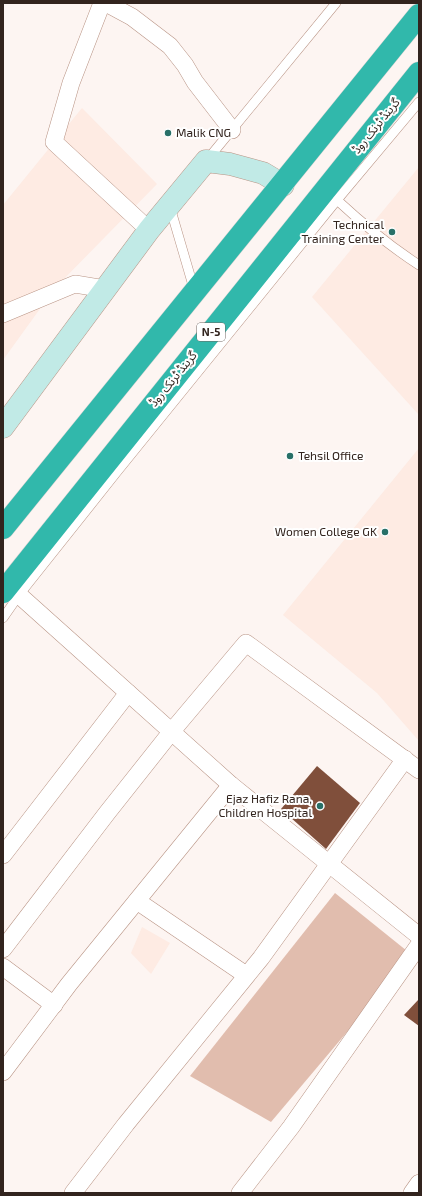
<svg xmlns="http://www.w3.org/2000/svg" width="422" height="1196" font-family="'Exo 2','Noto Sans Arabic',sans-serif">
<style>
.built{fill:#feebe3}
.green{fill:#e1bdae}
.building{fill:#804f3b}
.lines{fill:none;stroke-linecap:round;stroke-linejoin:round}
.lane-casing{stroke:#b99485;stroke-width:10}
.street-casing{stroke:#b99485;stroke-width:18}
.secondary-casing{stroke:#b99485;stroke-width:23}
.highway-casing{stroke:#d6d3d2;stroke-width:23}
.lane{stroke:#fff;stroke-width:9}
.street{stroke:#fff;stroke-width:17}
.secondary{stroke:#c1eae6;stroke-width:22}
.highway{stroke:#31b8ab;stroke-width:22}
.poi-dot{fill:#287068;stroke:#fff;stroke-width:1.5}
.labels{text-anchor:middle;stroke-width:4;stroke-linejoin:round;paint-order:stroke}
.shield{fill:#fff;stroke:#706662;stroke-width:1}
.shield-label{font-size:11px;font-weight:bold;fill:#32241e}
.street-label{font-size:12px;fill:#32241e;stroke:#fff}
.poi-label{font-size:12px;fill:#32241e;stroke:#fff;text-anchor:end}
</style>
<rect width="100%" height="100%" fill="#fdf5f2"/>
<g class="built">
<polygon points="82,108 157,184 55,288 3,360 3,205"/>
<polygon points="419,167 419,415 312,297"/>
<polygon points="419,448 419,741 377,693 283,615"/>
<polygon points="142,927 170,943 151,974 131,953"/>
</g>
<polygon class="green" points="335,893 412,955 271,1122 190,1076"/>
<g class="building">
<polygon points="317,766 360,803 326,849 281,809"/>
<polygon points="419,999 419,1026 404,1015"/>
</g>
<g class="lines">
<g class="lane-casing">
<g id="lane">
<polyline points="207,160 336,3"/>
<path d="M337 200C364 225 388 245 419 265"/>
<polyline points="170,207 194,289"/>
<polyline points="3,618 19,595 116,473 337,200 419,102"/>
</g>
</g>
<g class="street-casing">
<g id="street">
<polyline points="102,3 71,83 54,142 149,230"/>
<polyline points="106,3 132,17 170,46 185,65 195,82 232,130"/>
<polyline points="3,314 75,284 105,289"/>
<polyline points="10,582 19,595 231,785 419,936"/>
<polyline points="3,855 128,693"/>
<polyline points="137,901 246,975"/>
<polyline points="3,949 107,813 172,731 246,643 419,770"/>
<polyline points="3,967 54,1005"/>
<polyline points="3,1072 69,984 231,785"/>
<polyline points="73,1193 126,1124 261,958 405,759"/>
<polyline points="240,1193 291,1127 419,945"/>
<polyline points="412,1193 419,1183"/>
</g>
</g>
<g class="secondary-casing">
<polyline id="secondary" points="3,427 149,230 206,161 230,164 263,173 283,185"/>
</g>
<g class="highway-casing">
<g id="highway">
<polyline points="3,528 419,15"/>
<polyline points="3,592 419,73"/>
</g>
</g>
<use href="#lane" class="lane"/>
<use href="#street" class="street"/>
<use href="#secondary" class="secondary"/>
<use href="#highway" class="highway"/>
</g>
<g class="poi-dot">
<circle cx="168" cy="133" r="4"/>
<circle cx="392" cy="232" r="4"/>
<circle cx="290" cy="456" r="4"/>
<circle cx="385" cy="532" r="4"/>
<circle cx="320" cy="806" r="4"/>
</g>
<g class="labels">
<rect class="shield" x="197" y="323" width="28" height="18" rx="3"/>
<g class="shield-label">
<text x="211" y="336">N-5</text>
</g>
<g class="street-label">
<text transform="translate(376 126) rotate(-51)" y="4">گرینڈ ٹرنک روڈ</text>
<text transform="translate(173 379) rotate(-51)" y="4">گرینڈ ٹرنک روڈ</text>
</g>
<g class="poi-label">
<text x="176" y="137" text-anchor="start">Malik CNG</text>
<text x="384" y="229">Technical<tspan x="384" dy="14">Training Center</tspan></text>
<text x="298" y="460" text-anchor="start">Tehsil Office</text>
<text x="377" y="536">Women College GK</text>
<text x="312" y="803">Ejaz Hafiz Rana,<tspan x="312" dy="14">Children Hospital</tspan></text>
</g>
</g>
<rect width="422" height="1196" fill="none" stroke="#32241e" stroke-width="8"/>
</svg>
